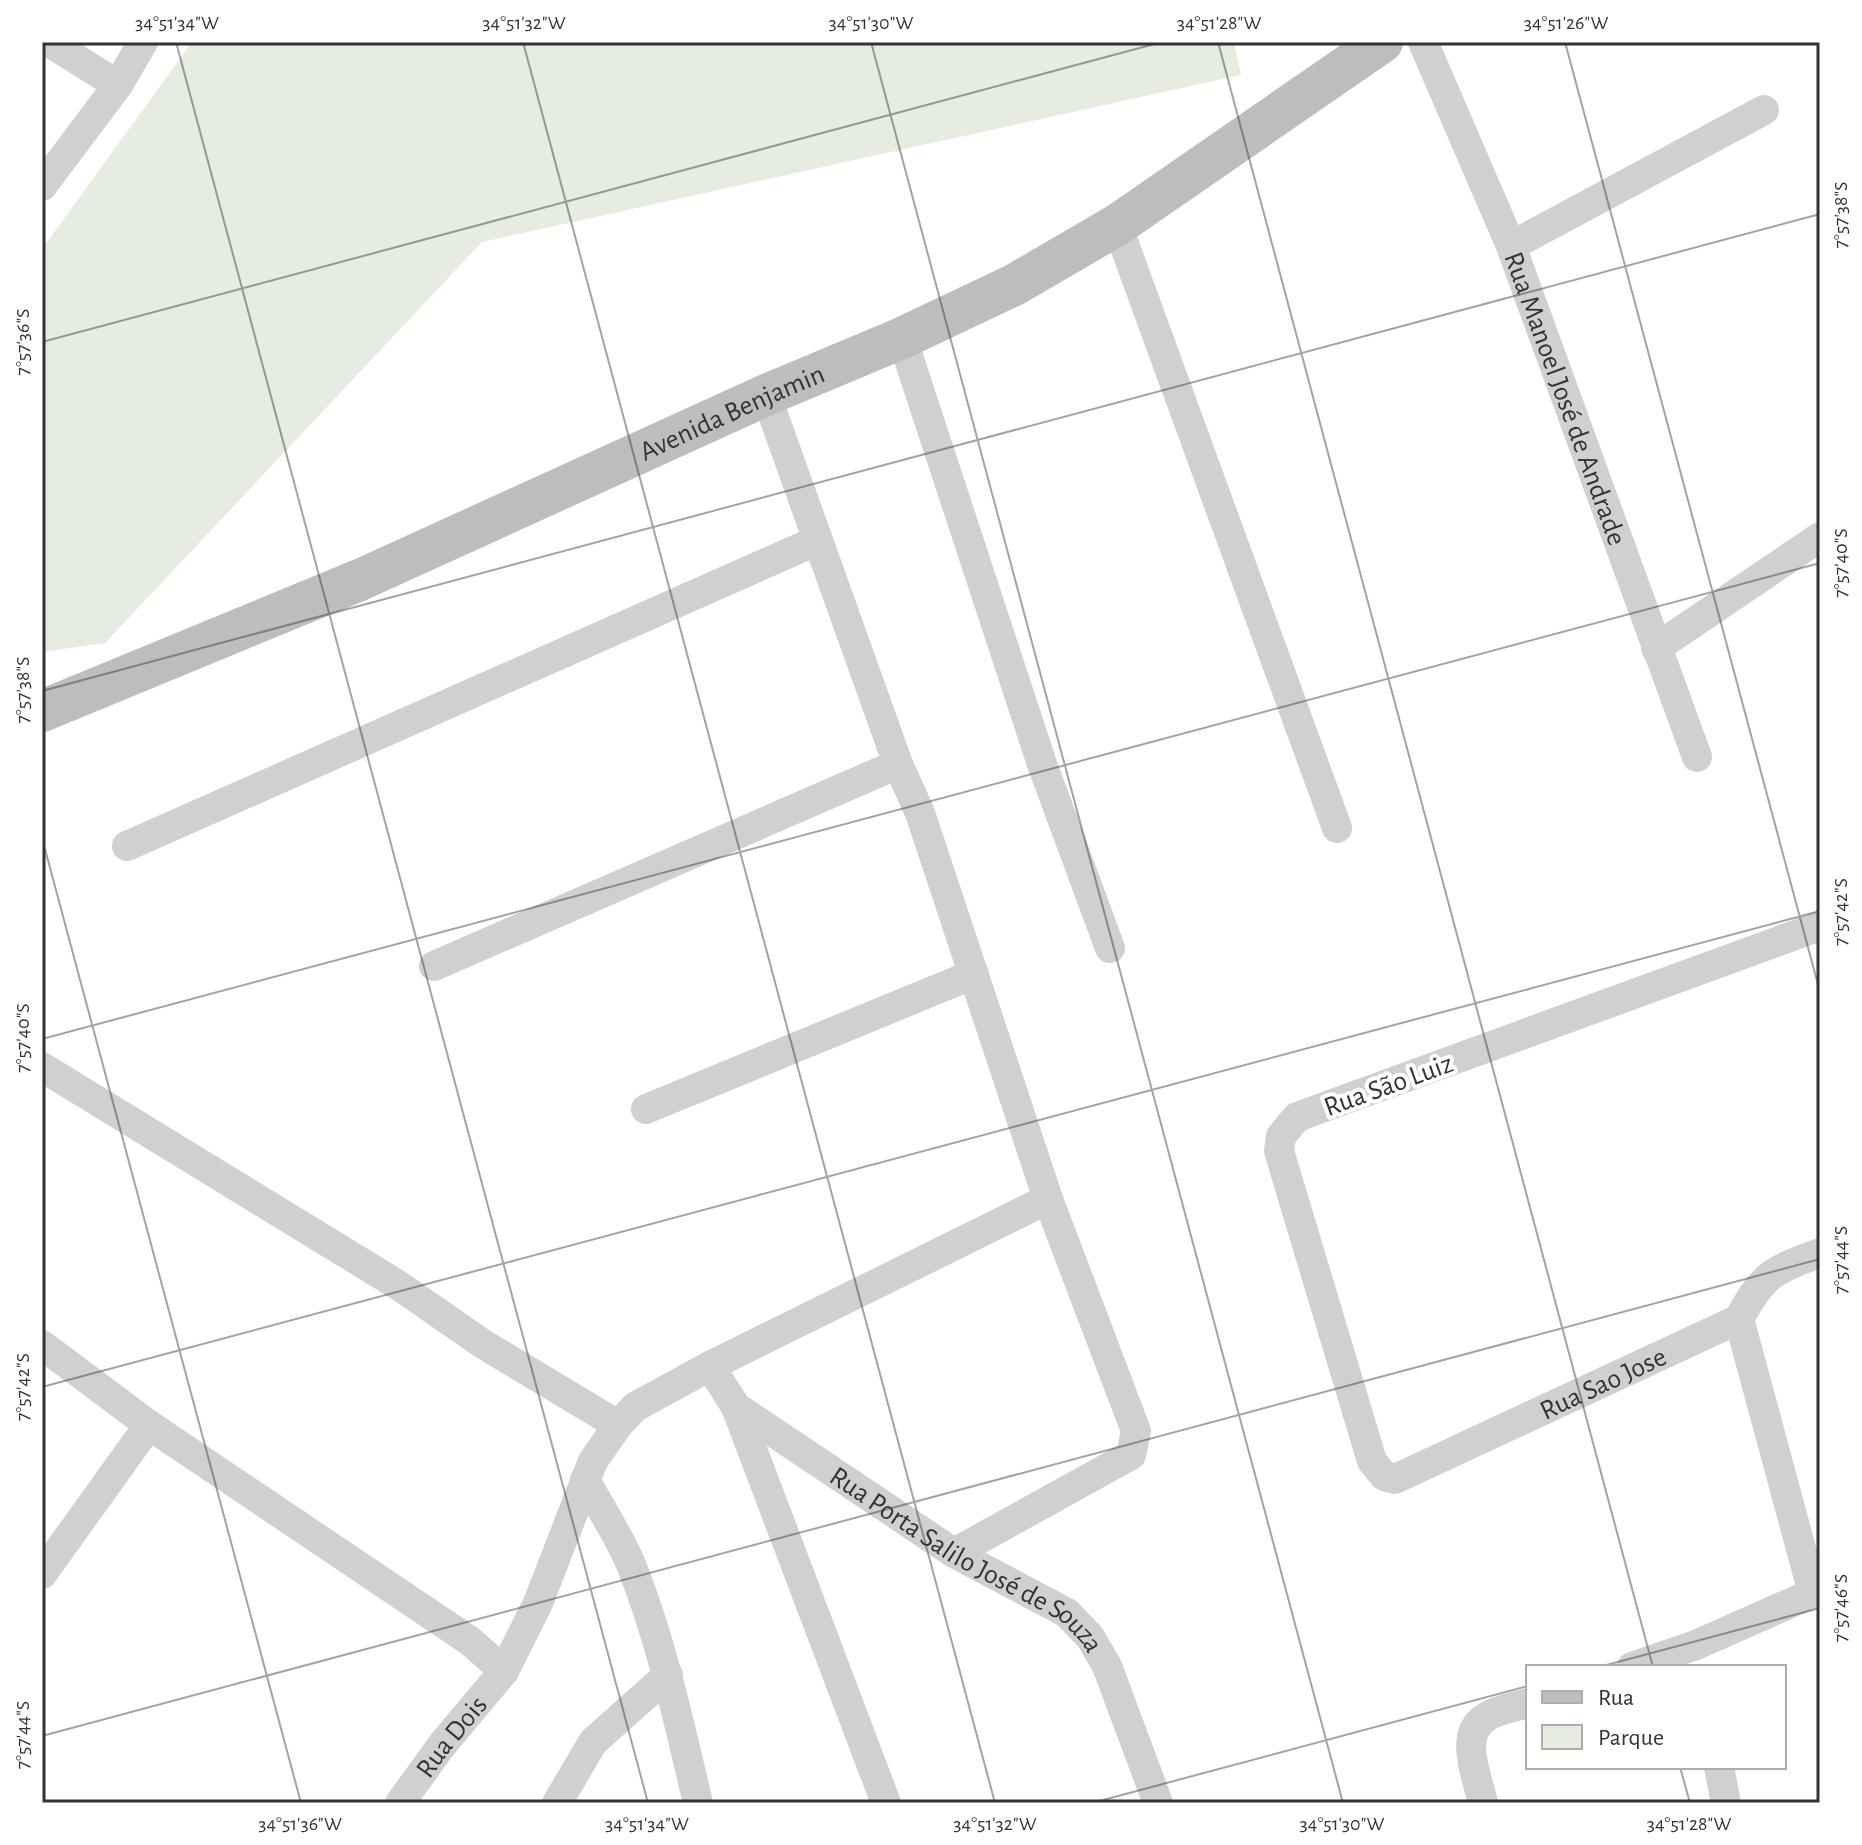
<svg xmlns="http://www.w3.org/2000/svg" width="1862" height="1845" font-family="'Alegreya Sans',sans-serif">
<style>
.green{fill:#e6ecdf}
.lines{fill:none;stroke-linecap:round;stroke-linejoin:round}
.street{stroke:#d0d0d0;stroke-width:30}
.secondary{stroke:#bdbdbd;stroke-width:42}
.ticks{fill:none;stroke:#333;stroke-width:2;stroke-opacity:0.45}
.labels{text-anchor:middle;stroke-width:8;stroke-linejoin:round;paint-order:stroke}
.street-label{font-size:28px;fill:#333;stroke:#fff}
.neatline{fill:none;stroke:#333;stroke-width:3}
.ticks-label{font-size:20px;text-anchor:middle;fill:#333}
</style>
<rect width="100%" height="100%" fill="#fff"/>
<polygon class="green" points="192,42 1234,42 1241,75 482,242 105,643 42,652 42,249"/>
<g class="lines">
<g class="street">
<polyline points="49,42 118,85"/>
<path id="s1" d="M1423 42 1511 246 1697 757"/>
<polyline points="42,186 118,85 143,42"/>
<polyline points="1117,225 1337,828"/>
<polyline points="1511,246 1764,110"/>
<polyline points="902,338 1042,764 1110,948"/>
<polyline points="766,395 898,764 920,813 1048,1199 1136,1431 1131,1455 954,1553"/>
<polyline points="1656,648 1820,537"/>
<polyline points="127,846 816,541"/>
<path id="s2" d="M1820 926 1297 1117 1281 1136 1279 1151 1372 1461 1384 1476 1395 1479 1739 1319C1763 1274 1773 1270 1820 1253"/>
<polyline points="434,966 898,764"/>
<polyline points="42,1067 398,1285 483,1344 618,1425"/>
<polyline points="646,1109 974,974"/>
<polyline points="1739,1319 1813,1593"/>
<polyline points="42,1345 149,1425 470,1641 504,1671"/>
<path id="s3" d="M710 1366 736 1407 954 1553 1067 1613 1090 1637 1107 1666 1158 1803"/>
<polyline points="736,1407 886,1803"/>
<path d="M585 1480C601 1509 620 1537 632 1567 662 1643 679 1723 698 1803"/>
<polyline points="42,1574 149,1425"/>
<polyline points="1632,1667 1696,1645 1820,1590"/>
<polyline points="1719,1767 1726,1803"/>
<path id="s4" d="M400 1803 442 1745 504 1671 538 1603 593 1461 618 1425 635 1407 710 1366 1048 1199"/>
<polyline points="557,1803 593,1742 668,1675"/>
<path d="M1483 1803C1478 1779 1458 1735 1485 1718 1496 1710 1515 1707 1528 1703"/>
</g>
<path class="secondary" id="s5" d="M42 711 362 579 766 395 902 338 1014 285 1117 225 1382 42"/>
</g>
<path class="ticks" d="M176 42 648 1803M523 42 995 1803M871 42 1343 1803M1218 42 1653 1667M1565 42 1820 992M42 342 1162 42M42 691 1820 214M42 838 301 1803M42 1039 1820 563M42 1387 1820 911M1599 1667 1820 1608M42 1736 1820 1259M1680 1767 1690 1803M1092 1803 1528 1686"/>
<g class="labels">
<g class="street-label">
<text dy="10" stroke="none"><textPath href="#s1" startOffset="384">Rua Manoel José de Andrade</textPath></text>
<text dy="10" stroke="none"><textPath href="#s5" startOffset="752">Avenida Benjamin</textPath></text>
<text transform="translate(1388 1084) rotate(-20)" y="10">Rua São Luiz</text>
<text dy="10" stroke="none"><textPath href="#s2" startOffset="1180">Rua Sao Jose</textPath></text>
<text dy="10" stroke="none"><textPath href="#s3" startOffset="326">Rua Porta Salilo José de Souza</textPath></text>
<text dy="10" stroke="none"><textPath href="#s4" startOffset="84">Rua Dois</textPath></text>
</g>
</g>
<rect width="1862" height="1845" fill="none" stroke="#ffffff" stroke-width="88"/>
<rect x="1526" y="1665" width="260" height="104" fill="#ffffff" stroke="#adadad" stroke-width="2"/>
<rect x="1542" y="1691" width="40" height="12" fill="#bdbdbd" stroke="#adadad" stroke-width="2"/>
<text x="1598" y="1705" font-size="24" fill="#333333">Rua</text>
<rect x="1542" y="1725" width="40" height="24" fill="#e6ecdf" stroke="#adadad" stroke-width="2"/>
<text x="1598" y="1745" font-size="24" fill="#333333">Parque</text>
<rect x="44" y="44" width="1774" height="1757" class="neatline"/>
<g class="ticks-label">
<text x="177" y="29">34°51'34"W</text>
<text x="524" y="29">34°51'32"W</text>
<text x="871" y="29">34°51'30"W</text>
<text x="1219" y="29">34°51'28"W</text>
<text x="1566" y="29">34°51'26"W</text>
<text transform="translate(1840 215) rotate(-90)" y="7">7°57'38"S</text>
<text transform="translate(22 342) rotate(-90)" y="7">7°57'36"S</text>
<text transform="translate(1840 563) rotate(-90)" y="7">7°57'40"S</text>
<text transform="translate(22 690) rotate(-90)" y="7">7°57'38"S</text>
<text transform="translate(1840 912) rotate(-90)" y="7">7°57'42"S</text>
<text transform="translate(22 1038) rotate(-90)" y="7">7°57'40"S</text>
<text transform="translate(1840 1260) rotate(-90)" y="7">7°57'44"S</text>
<text transform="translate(22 1387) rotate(-90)" y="7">7°57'42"S</text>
<text transform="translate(1840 1608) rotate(-90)" y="7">7°57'46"S</text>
<text transform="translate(22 1735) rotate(-90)" y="7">7°57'44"S</text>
<text x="300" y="1830">34°51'36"W</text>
<text x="647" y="1830">34°51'34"W</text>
<text x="995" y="1830">34°51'32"W</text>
<text x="1342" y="1830">34°51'30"W</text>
<text x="1689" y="1830">34°51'28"W</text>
</g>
</svg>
